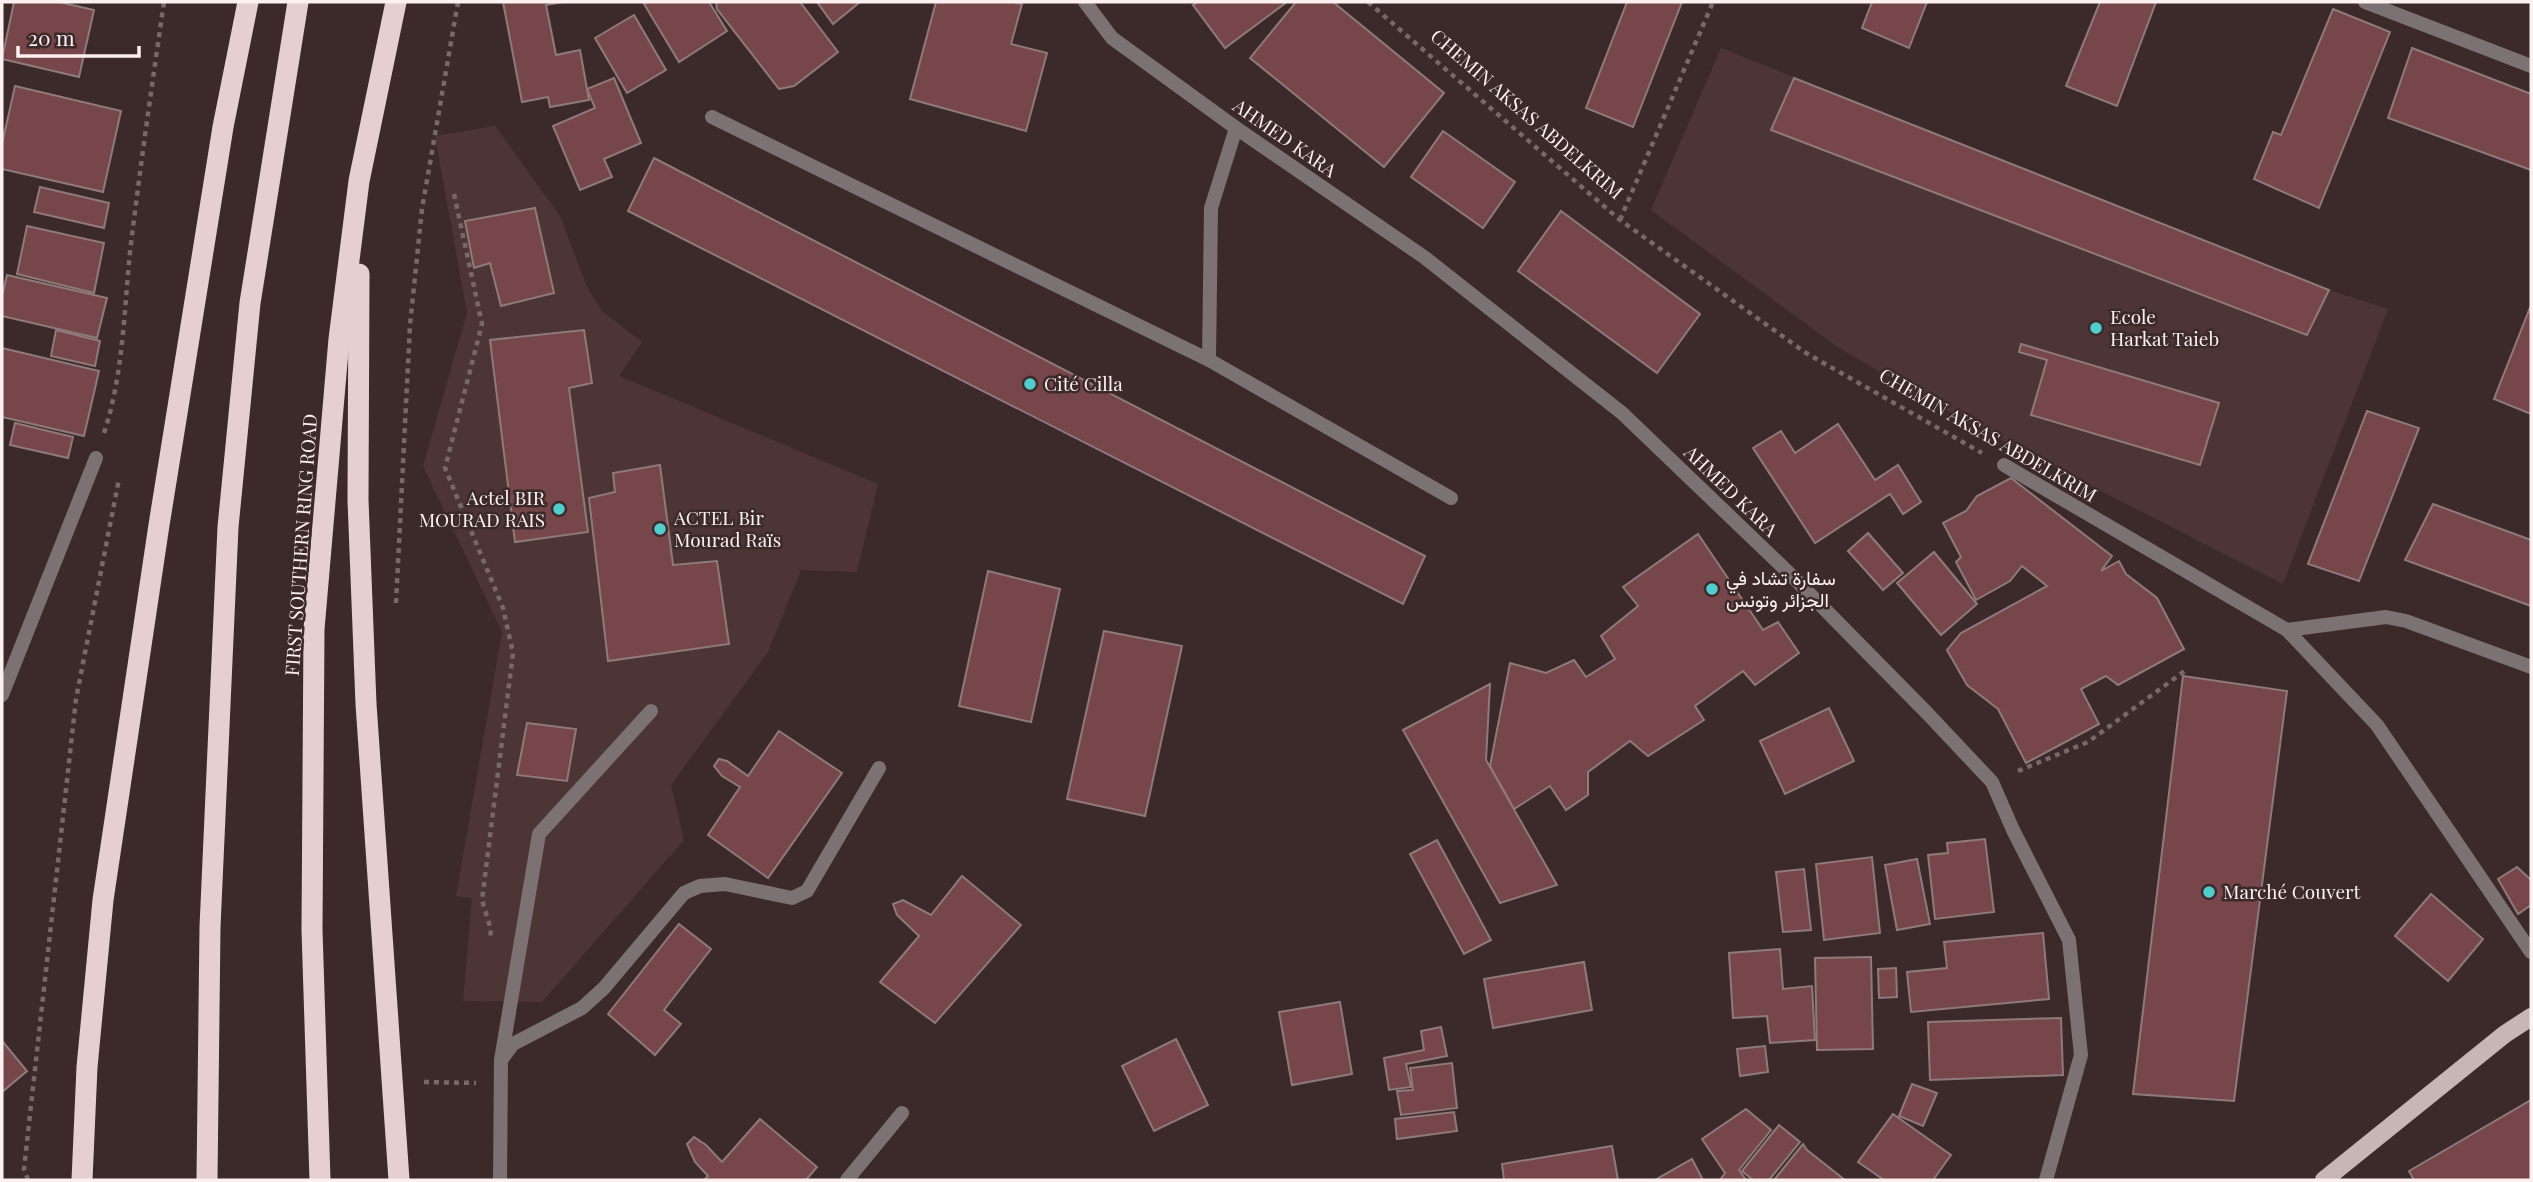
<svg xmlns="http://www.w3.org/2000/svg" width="2533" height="1182" font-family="'Playfair Display',Vazirmatn,serif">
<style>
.built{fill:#4d3536}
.building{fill:#77464a;stroke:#8e7a7a;stroke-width:2}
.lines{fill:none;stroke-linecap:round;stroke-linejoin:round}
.path{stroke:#786869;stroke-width:4.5;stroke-dasharray:5 5;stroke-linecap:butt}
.service{stroke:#7c7273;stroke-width:14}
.minor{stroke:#7c7273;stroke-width:14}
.tertiary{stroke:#7c7273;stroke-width:14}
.primary{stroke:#c8b5b6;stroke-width:18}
.motorway{stroke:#e6cfd0;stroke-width:21}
.poi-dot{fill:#52cdcd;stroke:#3c2a2b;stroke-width:2.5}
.labels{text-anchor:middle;stroke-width:5;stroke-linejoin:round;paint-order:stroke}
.street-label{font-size:19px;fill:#fcf0f0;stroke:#3c2a2b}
.poi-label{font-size:19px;fill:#fcf0f0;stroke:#3c2a2b;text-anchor:start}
</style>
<rect width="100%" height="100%" fill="#3c2a2b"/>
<g class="built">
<polygon points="1721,48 2329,290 2388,309 2283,584 1974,426 1839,348 1651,210"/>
<polygon points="495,126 560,216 587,287 602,311 642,342 619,376 878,484 857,572 801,570 768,652 671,785 684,840 542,1002 463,1001 472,898 456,896 502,632 423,466 467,313 435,136"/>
</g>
<g class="building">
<polygon points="14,2 59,2 94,10 79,77 2,59"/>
<polygon points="503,2 563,2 546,5 556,55 580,50 589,100 550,107 548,97 522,102"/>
<polygon points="648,2 709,2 727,31 679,62 644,4"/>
<polygon points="716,2 800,2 838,52 794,86 779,89 717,9"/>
<polygon points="817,2 860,2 833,24"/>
<polygon points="936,2 1013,2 1022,4 1011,44 1047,53 1026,131 910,99"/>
<polygon points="1198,2 1287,2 1225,48 1193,5"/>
<polygon points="1296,2 1333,2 1444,93 1384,167 1250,58"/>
<polygon points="1627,2 1682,2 1633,127 1586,108"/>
<polygon points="1872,2 1927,2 1909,48 1862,28"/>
<polygon points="2100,2 2156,2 2117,106 2066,86"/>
<polygon points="2333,9 2390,32 2319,208 2254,179 2273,132 2281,135"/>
<polygon points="634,15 666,70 627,93 595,38"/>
<polygon points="2412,48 2531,94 2531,170 2388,118"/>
<polygon points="614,78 641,143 604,159 612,177 580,190 553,126 595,108 587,89"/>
<polygon points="1794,78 2067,186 2329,290 2307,335 1771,130"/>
<polygon points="15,86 121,111 103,192 2,169 2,144"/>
<polygon points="1443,131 1515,182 1483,228 1411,177"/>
<polygon points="654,158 1425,556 1403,604 628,211"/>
<polygon points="40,187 109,203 104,228 34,212"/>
<polygon points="535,208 554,293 501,306 490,263 474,268 465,221"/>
<polygon points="1561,211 1700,314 1657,373 1518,271"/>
<polygon points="27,226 104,243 94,293 17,274"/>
<polygon points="7,275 107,298 97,338 2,316 2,296"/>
<polygon points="2531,305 2531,414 2494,399"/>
<polygon points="56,330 100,341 95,366 51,356"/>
<polygon points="584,330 592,383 569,388 588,532 515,542 490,340"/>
<polygon points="2021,344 2219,403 2200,465 2031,415 2047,360 2019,352"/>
<polygon points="2,348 99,371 84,436 2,417"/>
<polygon points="2367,411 2419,428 2359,581 2308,564"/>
<polygon points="15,423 73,437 68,458 10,445"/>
<polygon points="1838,424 1875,480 1898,465 1921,502 1903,514 1890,494 1815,543 1753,448 1781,431 1795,453"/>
<polygon points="660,465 673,565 717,561 729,644 608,661 589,498 615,492 613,473"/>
<polygon points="2011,478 2112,556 2101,571 2119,561 2126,574 2157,598 2184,649 2118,685 2106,676 2081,689 2099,724 2026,763 1998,709 1967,685 1947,650 1961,633 2047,586 2022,566 2010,581 1976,600 1956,562 1961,557 1943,523 1966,511 1977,496"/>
<polygon points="2433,504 2531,540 2531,606 2405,560"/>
<polygon points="1868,533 1903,573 1883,590 1848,551"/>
<polygon points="1698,534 1763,630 1778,622 1799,653 1755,685 1743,671 1695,706 1704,720 1648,756 1630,741 1588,772 1588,795 1566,810 1550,786 1514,809 1490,766 1510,663 1546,673 1574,660 1586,677 1615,659 1601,636 1638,606 1623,587"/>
<polygon points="1934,552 1977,604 1941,635 1897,583"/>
<polygon points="988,571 1060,589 1031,722 959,706"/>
<polygon points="1104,631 1182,646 1145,816 1067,799"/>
<polygon points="2183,676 2287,691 2234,1101 2133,1094"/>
<polygon points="1490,684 1486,760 1557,885 1500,903 1403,730"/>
<polygon points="1829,708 1854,761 1785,794 1760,741"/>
<polygon points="527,723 576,729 567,781 517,775"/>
<polygon points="779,731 842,773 768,878 708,835 740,787 722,776 714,766 719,759 727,761 748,776"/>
<polygon points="1985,839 1994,912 1935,919 1928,855 1948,853 1947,843"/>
<polygon points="1437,840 1491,940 1464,954 1410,854"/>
<polygon points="1872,857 1880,933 1824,940 1816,864"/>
<polygon points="1917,859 1930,924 1897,930 1885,865"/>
<polygon points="2517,867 2531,880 2531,905 2518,914 2498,879"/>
<polygon points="1804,869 1811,930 1783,932 1776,872"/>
<polygon points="962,876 1021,925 935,1023 880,982 919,936 897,915 893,904 903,900 931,915"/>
<polygon points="2431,894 2483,939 2448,981 2395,936"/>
<polygon points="679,924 711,949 664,1010 681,1024 655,1055 608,1014"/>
<polygon points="2043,933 2049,999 1911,1012 1907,972 1947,968 1944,942"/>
<polygon points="1780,949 1783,989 1812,986 1815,1040 1770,1043 1767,1016 1733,1018 1729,953"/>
<polygon points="1871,957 1873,1049 1817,1050 1815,958"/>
<polygon points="1584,962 1592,1010 1493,1028 1484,979"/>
<polygon points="1896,968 1897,997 1879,998 1878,969"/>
<polygon points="1340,1002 1352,1074 1292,1085 1279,1012"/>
<polygon points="2061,1018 2063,1075 1930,1080 1928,1022"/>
<polygon points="1441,1027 1447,1056 1406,1064 1411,1087 1389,1090 1384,1058 1424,1050 1421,1031"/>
<polygon points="1176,1039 1208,1105 1154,1131 1122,1066"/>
<polygon points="3,1042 27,1071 2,1092 2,1043"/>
<polygon points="1765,1046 1768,1072 1740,1076 1737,1049"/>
<polygon points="1452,1063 1457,1108 1401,1115 1397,1091 1413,1090 1410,1068"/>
<polygon points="1912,1084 1937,1093 1923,1126 1899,1116"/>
<polygon points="2531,1100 2531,1180 2414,1180 2409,1171"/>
<polygon points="1746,1109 1771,1130 1739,1170 1746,1180 1720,1180 1725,1173 1702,1139"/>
<polygon points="1454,1112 1457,1131 1397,1139 1395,1119"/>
<polygon points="1893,1114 1951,1155 1933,1180 1884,1180 1858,1162"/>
<polygon points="760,1119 817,1167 806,1180 704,1180 708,1176 695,1162 687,1144 694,1137 706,1145 722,1162"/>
<polygon points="1779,1125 1800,1142 1769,1180 1753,1180 1742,1171"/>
<polygon points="1803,1144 1807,1150 1845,1180 1774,1180"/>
<polygon points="1612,1146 1618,1180 1504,1180 1502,1164"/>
<polygon points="1692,1159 1703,1180 1655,1180"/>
</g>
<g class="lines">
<g class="path">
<polyline points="1368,2 1620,220 1806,353 1982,453"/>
<polyline points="454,194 482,324 445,468 503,608 513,653 482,900 491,930 490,938"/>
<polyline points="1620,220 1713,2"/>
<path d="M104 433C123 376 124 312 130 252 140 168 152 85 164 2"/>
<polyline points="396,603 410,325 422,209 458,2"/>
<polyline points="2018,771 2088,742 2186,670"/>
<polyline points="424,1082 476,1083"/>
<polyline points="28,1180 24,1169 76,699 119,479"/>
</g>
<polyline class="service" points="501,1060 539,834 651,711"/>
<g class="minor">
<polyline points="2365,2 2531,66"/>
<polyline points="712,117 1209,360"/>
<polyline points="1236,128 1211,208 1209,360 1451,498"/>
<polyline points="2004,465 2287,630 2377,725 2531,952"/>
<polyline points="2287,630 2386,617 2406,621 2531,667"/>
<polyline points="2,695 96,458"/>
<polyline points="500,1180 501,1060 513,1044 582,1008 604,988 684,893 700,886 725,884 792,898 807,891 879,768"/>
<polyline points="847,1180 902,1113"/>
</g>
<polyline class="tertiary" points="1085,2 1112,38 1236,128 1424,257 1622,413 1790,574 1927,713 1992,782 2013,830 2069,940 2081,1055 2046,1180"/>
<polyline class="primary" points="2324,1180 2505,1034 2531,1017"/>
<g class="motorway">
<polyline points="359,274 358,500 366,704 399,1180"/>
<polyline points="82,1180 87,1067 103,900 159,525 223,127 248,2"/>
<polyline points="207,1180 210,927 228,527 250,303 298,2"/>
<polyline points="320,1180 312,930 314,629 339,339 359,181 396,2"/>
</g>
</g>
<g class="poi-dot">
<circle cx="2096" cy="328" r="7"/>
<circle cx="1030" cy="384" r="7"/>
<circle cx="559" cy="509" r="7"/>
<circle cx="660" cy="529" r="7"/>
<circle cx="1712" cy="589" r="7"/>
<circle cx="2209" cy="892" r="7"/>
</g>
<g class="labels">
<g class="street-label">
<text transform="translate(1527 114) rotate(41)" y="7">CHEMIN AKSAS ABDELKRIM</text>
<text transform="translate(1285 138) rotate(35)" y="7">AHMED KARA</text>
<text transform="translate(1988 435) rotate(30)" y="7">CHEMIN AKSAS ABDELKRIM</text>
<text transform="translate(1731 491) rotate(44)" y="7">AHMED KARA</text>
<text transform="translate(301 545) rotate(-86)" y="7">FIRST SOUTHERN RING ROAD</text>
</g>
<g class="poi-label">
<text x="2110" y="324">Ecole<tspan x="2110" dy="22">Harkat Taieb</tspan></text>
<text x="1044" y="391">Cité Cilla</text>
<text x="545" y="505" text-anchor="end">Actel BIR<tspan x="545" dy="22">MOURAD RAIS</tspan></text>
<text x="674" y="525">ACTEL Bir<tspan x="674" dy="22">Mourad Raïs</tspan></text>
<text x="1726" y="585">سفارة تشاد في<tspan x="1726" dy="22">الجزائر وتونس</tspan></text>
<text x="2223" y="899">Marché Couvert</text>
</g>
</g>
<rect width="2533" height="1182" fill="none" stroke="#fcf0f0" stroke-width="7"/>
<path d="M18 46v10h121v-10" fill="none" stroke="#fcf0f0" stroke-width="3.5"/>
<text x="28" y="46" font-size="21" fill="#fcf0f0" stroke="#3c2a2b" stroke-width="5" paint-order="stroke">20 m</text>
</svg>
